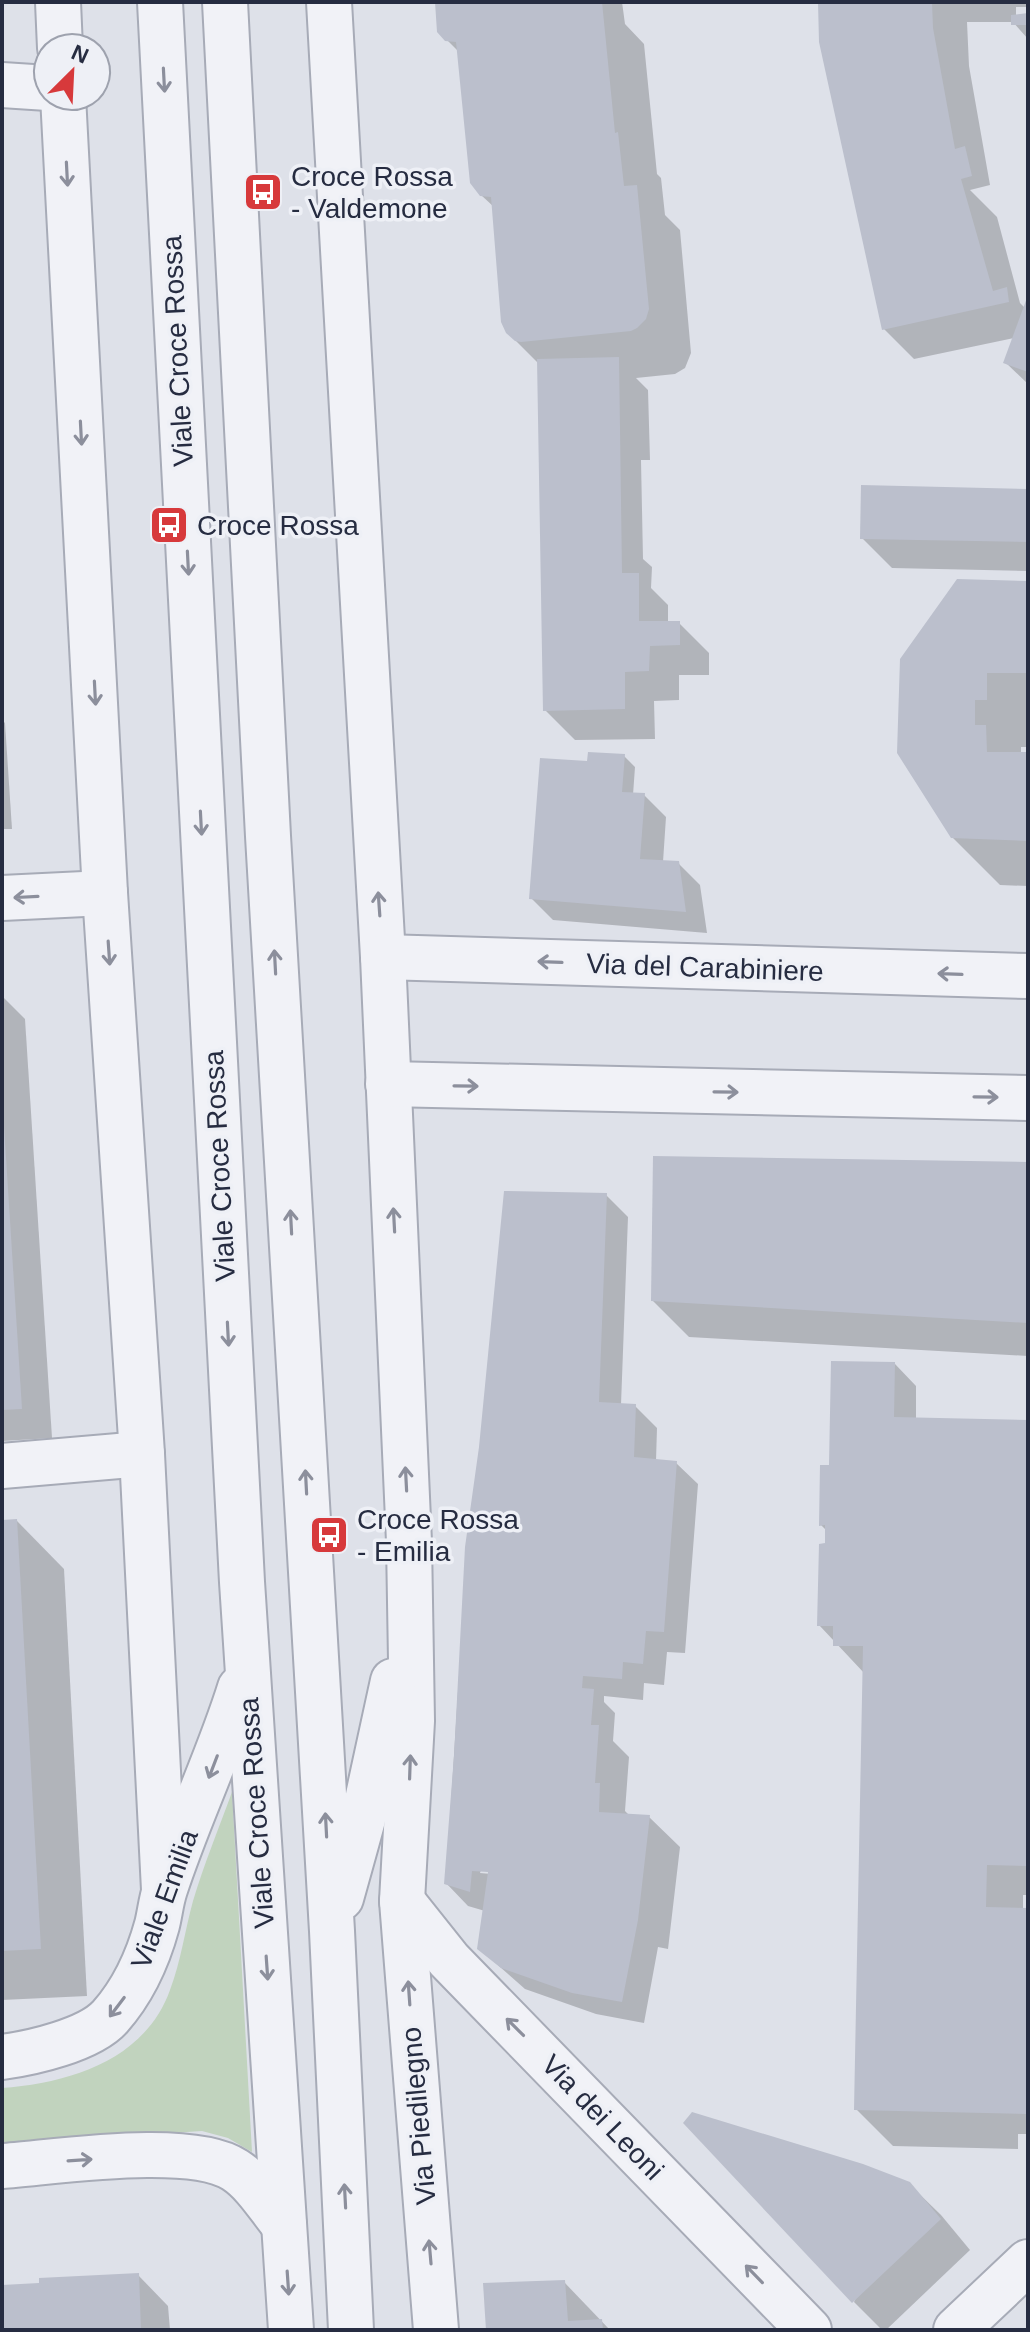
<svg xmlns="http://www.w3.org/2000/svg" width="1030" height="2332" font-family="Helvetica,sans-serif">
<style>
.green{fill:#c1d3be}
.shadow{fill:#0003;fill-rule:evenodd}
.building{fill:#bbbfcc}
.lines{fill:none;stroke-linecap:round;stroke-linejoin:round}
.minor-casing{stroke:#a7abb7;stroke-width:48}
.minor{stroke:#f1f2f7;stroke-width:44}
.oneway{stroke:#8c8f9c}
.labels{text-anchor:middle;stroke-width:7;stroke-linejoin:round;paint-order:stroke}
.poi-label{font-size:28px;fill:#262c41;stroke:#eef0f6;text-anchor:start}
.street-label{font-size:28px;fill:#262c41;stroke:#eef0f6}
</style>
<rect width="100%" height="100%" fill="#dee1e9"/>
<path class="green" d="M232 1792 252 2152 228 2138 202 2131 2 2144V2088C70 2083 145 2060 170 1990 181 1961 185 1930 193 1901 204 1864 219 1828 232 1792Z"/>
<g class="shadow">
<polygon points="437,2 622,2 625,24 644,44 657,174 661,178 665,215 680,230 691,353 685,368 675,374 636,378 648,390 650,460 641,460 643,559 652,567 651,588 668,605 668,623 679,623 709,653 709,675 679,675 679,700 654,701 655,739 575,740 545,710 539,364 511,336 494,207 481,195 459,52 439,32"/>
<polygon points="820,2 1028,2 1028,7 1016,7 1016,16 1028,15 1028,39 1013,22 967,22 969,66 990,185 970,190 997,217 1020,303 1025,308 1028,299 1028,384 1005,362 1014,338 914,359 884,329"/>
<polygon points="1028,491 1028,571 892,568 862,538"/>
<polygon points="1028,583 1028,747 1021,747 1021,754 1028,754 1028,886 1000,885 952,837 899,752"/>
<polygon points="2,720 5,723 12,829 2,829"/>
<polygon points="624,756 635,767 633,795 644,795 666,817 663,862 678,863 700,885 707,933 553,920 531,898 586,763"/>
<polygon points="2,996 25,1019 52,1438 2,1441"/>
<polygon points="1028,1164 1028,1356 689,1337 653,1301"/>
<path d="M606 1195 628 1217 621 1405 635 1406 657 1428 656 1461 676 1463 698 1484 685 1653 667 1652 664 1685 644 1683 643 1700 604 1696V1702L615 1713 613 1741 629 1757 625 1811 630 1816 649 1817 680 1847 668 1949 658 1947 644 2023 596 2014 525 1989 491 1959 485 1911 468 1906 446 1883 467 1547ZM481 1870 503 1875 480 1873Z"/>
<polygon points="895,1364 916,1386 916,1419 1028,1422 1028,1895 1023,1895 1023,1910 1028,1910 1028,2134 1018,2134 1018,2149 893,2146 856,2109 865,1674 819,1625 827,1531 821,1525 831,1467"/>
<polygon points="17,1521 64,1569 87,1996 2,2000 2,1522"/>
<polygon points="909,2184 941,2215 970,2250 886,2330 882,2330 854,2302"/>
<polygon points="138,2275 168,2306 170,2330 2,2330 2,2287"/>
<polygon points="564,2282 610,2330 488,2330"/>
</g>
<g class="building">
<polygon points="435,2 602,2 615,133 618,132 624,186 637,185 649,309 646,319 637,328 631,331 521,342 515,341 506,333 501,322 491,197 480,196 470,183 456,42 445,41 437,32"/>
<polygon points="818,2 932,2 933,28 955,149 965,146 972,176 961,179 993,291 1007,287 1009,302 882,330 819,42"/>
<polygon points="1028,13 1028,25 1011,25 1011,15"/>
<polygon points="1028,295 1028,372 1003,363"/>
<polygon points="619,357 622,573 639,573 639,621 680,621 680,645 650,646 649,671 625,672 625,709 543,711 537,359"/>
<polygon points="861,485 1028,489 1028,542 860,539"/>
<polygon points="957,579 1028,581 1028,673 987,673 987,700 975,700 975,725 986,725 987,752 1028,752 1028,841 951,838 897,753 900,659"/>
<polygon points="588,752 625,754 622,792 645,793 640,859 679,861 686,912 529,899 540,758 587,761"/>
<polygon points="4,1126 22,1409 2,1410 2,1127"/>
<polygon points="653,1156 1028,1162 1028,1323 651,1301"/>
<polygon points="504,1191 607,1193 599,1402 636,1404 634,1457 677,1461 664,1632 646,1631 643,1664 623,1662 622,1679 583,1676 582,1688 594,1689 591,1725 599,1725 595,1783 600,1783 599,1812 650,1815 638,1920 622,2002 572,1993 501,1968 477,1949 488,1872 472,1871 470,1892 444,1884 454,1756 465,1547 479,1447"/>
<polygon points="831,1361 895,1362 894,1417 1028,1420 1028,1866 987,1865 986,1907 1028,1908 1028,2114 854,2110 863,1646 833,1646 833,1626 817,1626 819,1544 825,1543 825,1525 819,1526 820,1465 829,1465"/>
<polygon points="17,1519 41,1949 2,1951 2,1520"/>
<polygon points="692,2112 863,2164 910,2182 941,2219 852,2303 683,2123"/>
<polygon points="139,2273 141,2330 2,2330 2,2285 39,2283 39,2278"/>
<polygon points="565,2280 568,2321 602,2319 603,2330 486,2330 483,2283"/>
</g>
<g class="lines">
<g class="minor-casing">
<g id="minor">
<polyline points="58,2 60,48"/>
<polyline points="160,2 242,1582 291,2330"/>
<polyline points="225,2 268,836 332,1931 351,2330"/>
<polyline points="329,2 383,957 409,1542 412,1721 402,1901 436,2330"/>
<polyline points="2,85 48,88"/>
<polyline points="63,96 105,893 142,1454 164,1890"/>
<polyline points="2,898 105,893"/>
<polyline points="383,957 1028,976"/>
<polyline points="388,1084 1028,1098"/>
<polyline points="2,1466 142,1454"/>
<polyline points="341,1898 363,1819 393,1681"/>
<polyline points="402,1901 449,1960 809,2330"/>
<path d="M2 2057C32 2053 89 2040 110 2017 133 1991 148 1958 157 1925 160 1913 161 1901 165 1889 187 1821 219 1756 240 1688"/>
<path d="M2 2166C57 2162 191 2141 235 2170 255 2183 269 2207 284 2225"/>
<polyline points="956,2330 1028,2262"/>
</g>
</g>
<use href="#minor" class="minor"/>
</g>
<defs><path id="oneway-shaft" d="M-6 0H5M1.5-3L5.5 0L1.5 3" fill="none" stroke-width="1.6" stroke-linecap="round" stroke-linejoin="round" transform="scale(2)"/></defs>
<g class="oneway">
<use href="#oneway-shaft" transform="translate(164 80) rotate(87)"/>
<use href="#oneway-shaft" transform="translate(67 174) rotate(87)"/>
<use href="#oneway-shaft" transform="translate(81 433) rotate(87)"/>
<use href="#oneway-shaft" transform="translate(188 563) rotate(87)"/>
<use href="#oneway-shaft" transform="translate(95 693) rotate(87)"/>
<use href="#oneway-shaft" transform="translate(201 823) rotate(87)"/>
<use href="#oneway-shaft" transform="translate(26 897) rotate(177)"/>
<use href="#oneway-shaft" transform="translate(379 904) rotate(-94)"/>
<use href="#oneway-shaft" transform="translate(109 953) rotate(86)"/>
<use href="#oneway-shaft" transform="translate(275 962) rotate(-93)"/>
<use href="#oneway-shaft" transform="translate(550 962) rotate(-178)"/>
<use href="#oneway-shaft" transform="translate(950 974) rotate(-178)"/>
<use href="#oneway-shaft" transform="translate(466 1086) rotate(1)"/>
<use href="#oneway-shaft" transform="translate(726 1092) rotate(1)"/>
<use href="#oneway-shaft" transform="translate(986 1097) rotate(1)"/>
<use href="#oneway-shaft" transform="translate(394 1220) rotate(-93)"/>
<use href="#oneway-shaft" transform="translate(291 1222) rotate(-93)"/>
<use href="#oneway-shaft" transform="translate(228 1334) rotate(87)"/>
<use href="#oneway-shaft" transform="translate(406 1479) rotate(-93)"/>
<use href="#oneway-shaft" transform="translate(306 1482) rotate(-93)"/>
<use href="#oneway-shaft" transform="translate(213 1767) rotate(111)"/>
<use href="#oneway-shaft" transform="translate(410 1767) rotate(-88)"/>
<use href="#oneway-shaft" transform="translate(326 1825) rotate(-93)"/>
<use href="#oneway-shaft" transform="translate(267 1968) rotate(86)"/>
<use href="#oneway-shaft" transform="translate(409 1993) rotate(-94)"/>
<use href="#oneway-shaft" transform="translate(117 2007) rotate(127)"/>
<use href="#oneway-shaft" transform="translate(515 2027) rotate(-135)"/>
<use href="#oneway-shaft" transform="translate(80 2160) rotate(-4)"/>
<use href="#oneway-shaft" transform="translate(345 2196) rotate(-93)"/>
<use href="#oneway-shaft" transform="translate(430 2252) rotate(-95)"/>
<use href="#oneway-shaft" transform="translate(754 2274) rotate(-134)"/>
<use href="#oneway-shaft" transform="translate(288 2283) rotate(86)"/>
</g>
<defs>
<g id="bus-square" transform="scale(2)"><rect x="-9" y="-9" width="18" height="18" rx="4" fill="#d7393b" stroke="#eef0f6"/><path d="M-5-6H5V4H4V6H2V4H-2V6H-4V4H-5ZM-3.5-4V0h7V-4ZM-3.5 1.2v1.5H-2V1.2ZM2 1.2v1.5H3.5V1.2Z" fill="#fff"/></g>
</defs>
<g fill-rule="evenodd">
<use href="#bus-square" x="263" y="192"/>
<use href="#bus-square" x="169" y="525"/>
<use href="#bus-square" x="329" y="1535"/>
</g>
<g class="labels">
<g class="poi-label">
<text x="291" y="186">Croce Rossa<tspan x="291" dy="32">- Valdemone</tspan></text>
<text x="197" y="535">Croce Rossa</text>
<text x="357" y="1529">Croce Rossa<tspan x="357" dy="32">- Emilia</tspan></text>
</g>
<g class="street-label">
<text transform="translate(177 351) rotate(-93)" y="10">Viale Croce Rossa</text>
<text transform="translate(705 967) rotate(2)" y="10">Via del Carabiniere</text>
<text transform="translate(219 1166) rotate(-93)" y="10">Viale Croce Rossa</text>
<text transform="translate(256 1813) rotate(-94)" y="10">Viale Croce Rossa</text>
<text transform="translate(164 1899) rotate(-70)" y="10">Viale Emilia</text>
<text transform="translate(418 2116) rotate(-95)" y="10">Via Piedilegno</text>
<text transform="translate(603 2117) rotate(46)" y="10">Via dei Leoni</text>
</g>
</g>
<rect width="1030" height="2332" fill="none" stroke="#262c41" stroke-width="8"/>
<g transform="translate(72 72) rotate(24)"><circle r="38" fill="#eef0f6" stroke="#9ea2ae" stroke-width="2"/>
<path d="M0-6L14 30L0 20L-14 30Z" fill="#d7393b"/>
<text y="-12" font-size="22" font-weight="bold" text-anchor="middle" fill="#262c41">N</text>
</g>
</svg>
